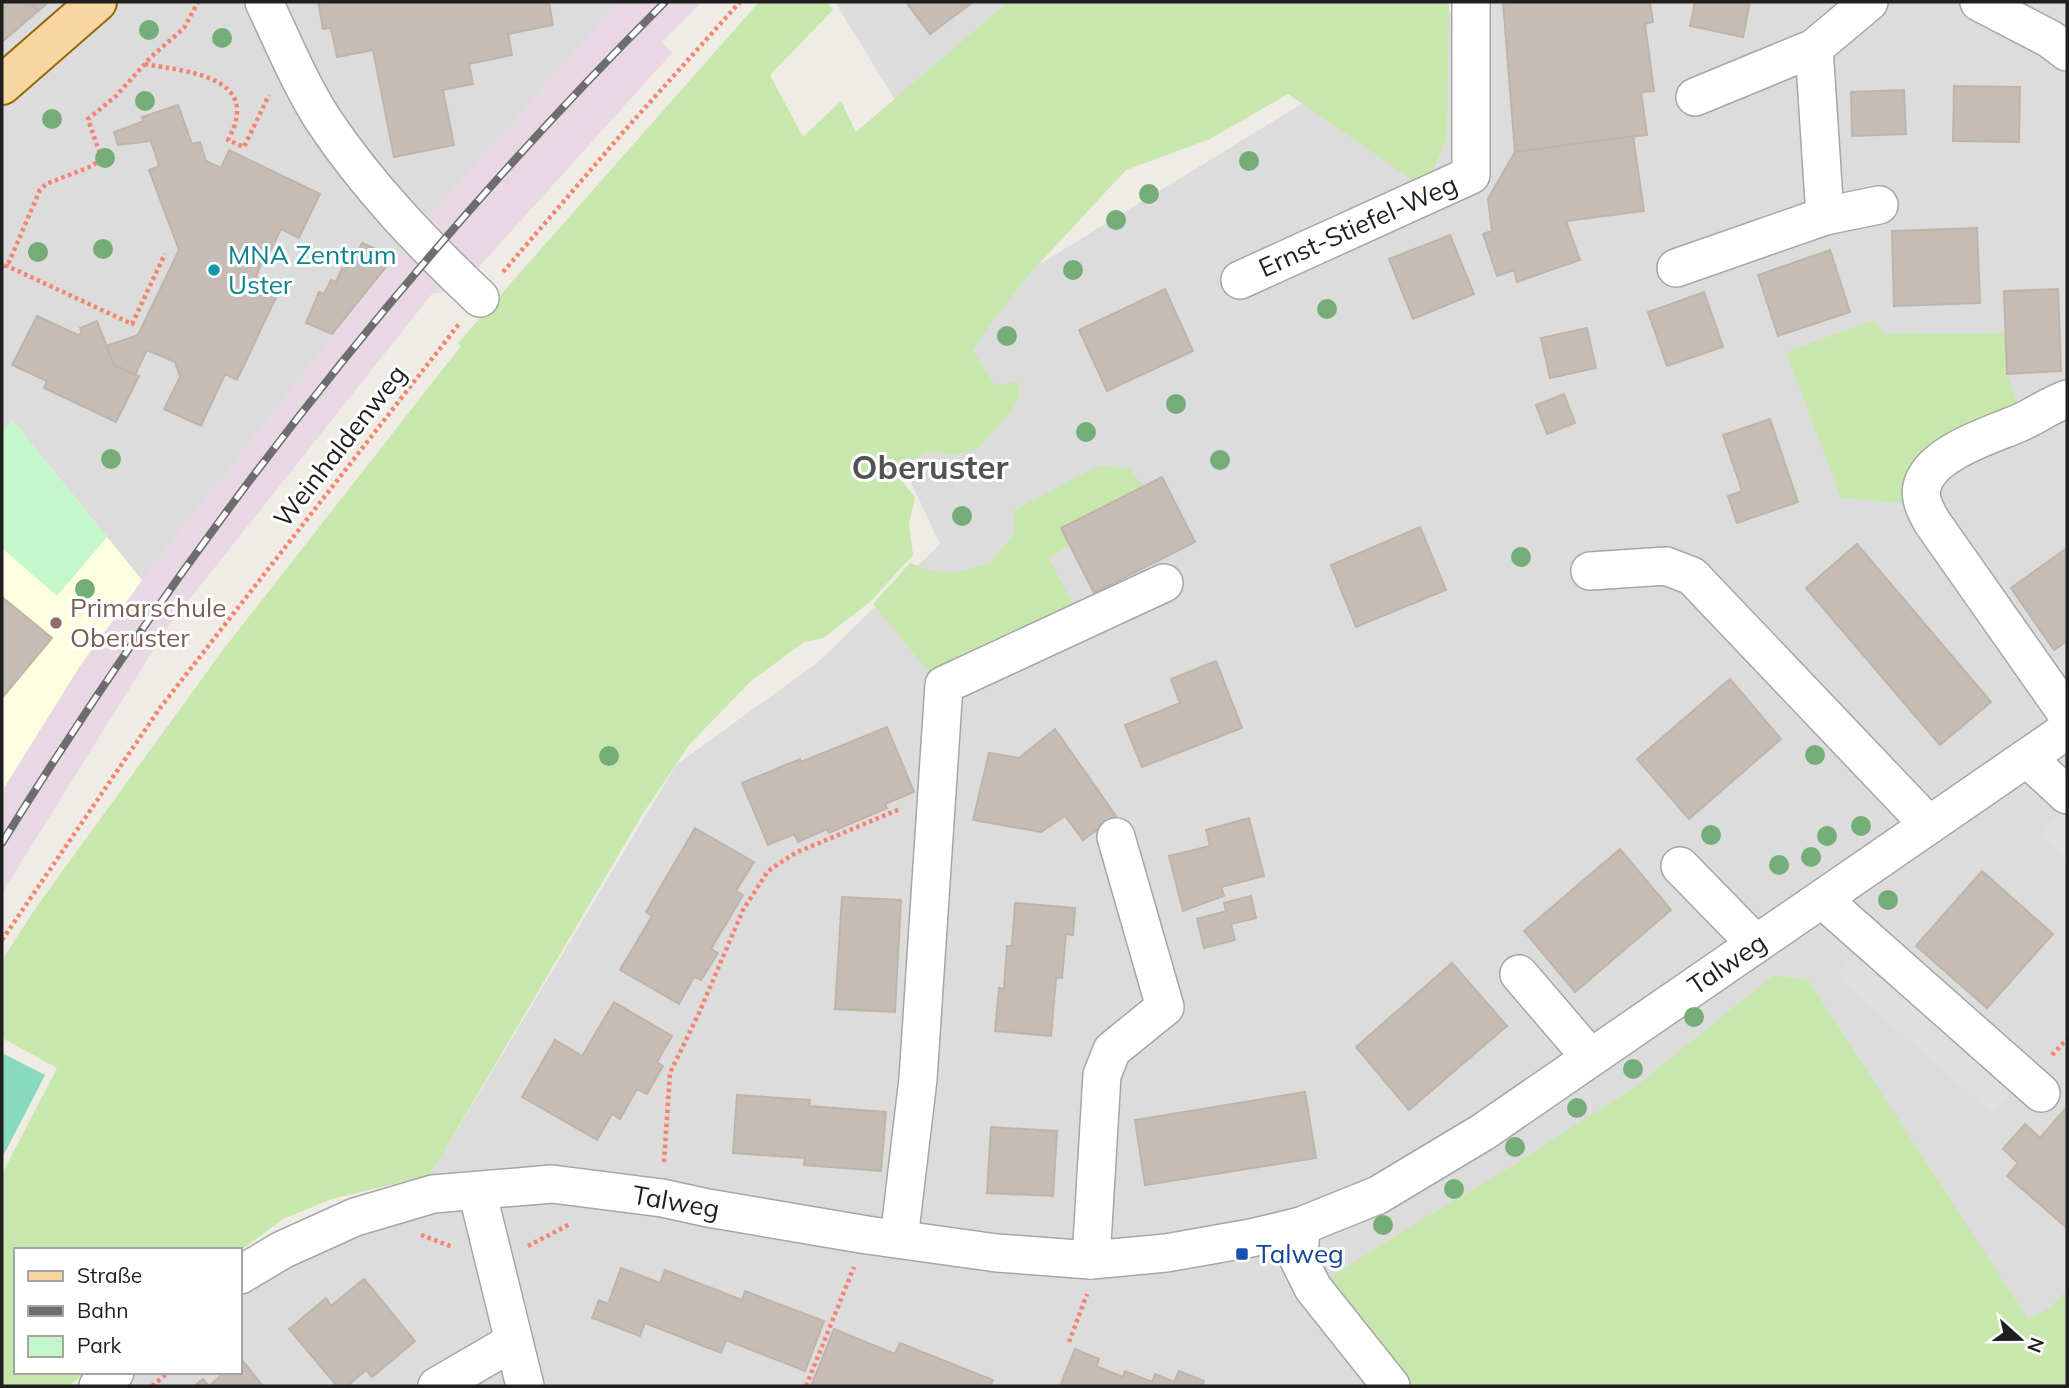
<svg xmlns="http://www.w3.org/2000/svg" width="2069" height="1388" font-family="Mulish,sans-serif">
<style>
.residential{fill:#dddcdc}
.industrial{fill:#e8d8e4}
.education{fill:#fdfee0}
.grass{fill:#c8e7ad}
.park{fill:#c4f7ca}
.pitch{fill:#86dbbe}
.parking{fill:#dfdfdf}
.building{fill:#c4bcb5;stroke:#c0b4a8;stroke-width:2}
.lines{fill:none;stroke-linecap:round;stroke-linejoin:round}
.minor-casing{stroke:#a6a6a6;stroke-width:40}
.major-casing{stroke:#946a06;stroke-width:42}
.path{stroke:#f58471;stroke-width:4.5;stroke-dasharray:3.5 3.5;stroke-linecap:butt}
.minor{stroke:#fff;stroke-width:37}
.major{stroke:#f8d6a1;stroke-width:38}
.rail-casing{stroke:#6d6d6d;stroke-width:8}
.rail{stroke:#fff;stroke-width:5;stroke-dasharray:16;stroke-linecap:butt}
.tree{fill:#74ad77}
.culture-dot{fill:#0f9aa8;stroke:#fff;stroke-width:2.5}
.education-dot{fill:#8d6e63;stroke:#fff;stroke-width:2.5}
.transit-dot{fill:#1a4fb4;stroke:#fff;stroke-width:2.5}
.labels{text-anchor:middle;stroke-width:6;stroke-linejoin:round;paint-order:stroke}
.street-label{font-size:26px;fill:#1f1f1f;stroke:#fff}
.culture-label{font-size:26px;fill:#0d838f;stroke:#fff;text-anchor:start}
.education-label{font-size:26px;fill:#785e54;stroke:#fff;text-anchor:start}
.transit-label{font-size:26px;fill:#164399;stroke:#fff;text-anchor:start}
.district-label{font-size:33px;font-weight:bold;fill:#525252;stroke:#fff}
</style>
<rect width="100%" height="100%" fill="#efece5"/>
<g class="residential">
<polygon points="2,2 619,2 407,242 142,580 80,666 2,791"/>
<polygon points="835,2 1022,2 900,108"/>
<polygon points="1456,2 2067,2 2067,1386 98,1386 115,1372 240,1372 240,1275 433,1194 430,1175 676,765 817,663 940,544 860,374 1455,10"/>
</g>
<polygon class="industrial" points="619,2 702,2 662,42 672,53 459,289 432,294 169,625 2,893 2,791 80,666 142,580 407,242"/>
<polygon class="education" points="12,420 142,580 80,666 2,791 2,432"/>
<g class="grass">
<polygon points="759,2 827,2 833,10 770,75 803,137 841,101 856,132 1008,2 1449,2 1447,137 1433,171 1417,183 1288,94 1210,139 1126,170 1025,279 983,334 973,351 995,385 1019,382 1019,397 1011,412 977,449 953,455 929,451 914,459 899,478 915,497 909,524 913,555 870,602 823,638 804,642 751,681 689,745 642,815 430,1175 332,1199 283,1219 240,1251 16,1250 16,1372 86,1372 69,1386 2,1386 2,1174 57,1068 2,1038 2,960 35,909 222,651 461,346 458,343"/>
<polygon points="1874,320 1883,334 2005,333 2007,374 2021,412 1913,504 1841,498 1786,352"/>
<path d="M1097 466 1129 468 1144 487 1061 528 1069 545 1049 558 1076 610 934 678 873 604 910 563C947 578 958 574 993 561L997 553 1014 535 1013 511Z"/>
<polygon points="1774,975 1808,980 2028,1319 2050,1308 2067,1289 2067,1386 1389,1386 1313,1288 1403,1231 1507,1169 1635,1087"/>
</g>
<polygon class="park" points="12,420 107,537 57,596 2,548 2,432"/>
<polygon class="pitch" points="2,1053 45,1075 2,1158"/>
<g class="parking">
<polygon points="2061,811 2067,816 2067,859 2040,835"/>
<polygon points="1857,953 2013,1091 1992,1114 1836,976"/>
</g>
<g class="building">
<polygon points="2,2 30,2 38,11 2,42"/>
<polygon points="30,2 49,2 38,11"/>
<polygon points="318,2 549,2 553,25 508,34 512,55 469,64 473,84 443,90 454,145 394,157 373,50 337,57 331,28 323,29"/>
<polygon points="906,2 973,2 930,34"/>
<polygon points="1503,2 1650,2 1653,22 1645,24 1654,91 1641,92 1647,135 1515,152"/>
<polygon points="1695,2 1750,2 1743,37 1690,26"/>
<polygon points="1954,86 2020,87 2019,142 1953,141"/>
<polygon points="1904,90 1906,134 1852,136 1851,92"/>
<polygon points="178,105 192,144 200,142 206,161 221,168 229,150 320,194 299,238 281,229 265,262 262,261 256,277 280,289 237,380 225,374 201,426 164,409 180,377 175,362 147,350 135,375 114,365 106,346 138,335 179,250 149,170 159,166 151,141 118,145 114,132 144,121 142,117"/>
<polygon points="1633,136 1644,211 1566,221 1580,260 1517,282 1514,270 1497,276 1483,234 1492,231 1488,199 1515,152"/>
<polygon points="1977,228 1980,303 1894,306 1892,231"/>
<polygon points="1450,235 1474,294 1413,319 1389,259"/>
<polygon points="362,243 394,257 332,334 306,323 319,292 324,294 331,280 336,282 342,268 345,270 352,255 356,257"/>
<polygon points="1830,250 1850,312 1778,336 1758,275"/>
<polygon points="1165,289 1193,351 1107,391 1079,330"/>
<polygon points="2058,289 2061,371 2007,374 2004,291"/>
<polygon points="1704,292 1723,347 1667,366 1648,312"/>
<polygon points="37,316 78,335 82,333 80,328 97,321 114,365 139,376 116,422 44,388 47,381 12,365"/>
<polygon points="1587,328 1596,368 1550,378 1541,338"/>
<polygon points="1564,394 1575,423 1547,434 1536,405"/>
<polygon points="1770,419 1798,502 1737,523 1728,496 1742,491 1723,435"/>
<polygon points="1162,477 1195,542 1094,593 1061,528"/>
<polygon points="1420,527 1446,590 1356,627 1331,565"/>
<polygon points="1857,544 1991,702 1940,745 1806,588"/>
<polygon points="2067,548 2067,641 2054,650 2011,588"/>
<polygon points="2,597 52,638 2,698"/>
<polygon points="1216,661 1242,728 1142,767 1125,725 1180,703 1171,679"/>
<polygon points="1730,679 1781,739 1689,819 1637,759"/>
<polygon points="887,727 914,792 885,804 887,808 829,833 827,829 798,842 794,834 768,845 742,783 800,759 801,762"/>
<polygon points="1055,729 1116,816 1083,840 1065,816 1041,832 973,820 989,753 1019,758"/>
<polygon points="1249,818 1264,876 1221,887 1224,896 1183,911 1169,856 1210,846 1206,830"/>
<polygon points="695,828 754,862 736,891 743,895 711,949 718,953 701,980 694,977 679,1004 620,970 652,916 646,912"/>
<polygon points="1620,849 1671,910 1575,992 1524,931"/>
<polygon points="1982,871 2053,934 1987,1008 1916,946"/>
<polygon points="1251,896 1256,918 1231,924 1235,940 1204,948 1197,919 1226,911 1224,903"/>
<polygon points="842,897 901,900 895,1012 835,1009"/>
<polygon points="1015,903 1075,908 1073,935 1066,934 1062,978 1056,978 1051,1036 995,1031 999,988 1004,989 1007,946 1012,946"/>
<polygon points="1452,963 1507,1026 1409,1110 1356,1047"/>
<polygon points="614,1002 672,1036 657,1062 663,1066 647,1094 637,1089 620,1119 612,1114 597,1140 522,1097 555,1040 582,1056"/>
<polygon points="1305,1092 1316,1158 1145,1185 1135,1120"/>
<polygon points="737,1095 810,1100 809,1106 886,1112 881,1171 804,1165 805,1158 733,1153"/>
<polygon points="2067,1107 2067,1228 2007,1176 2018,1163 2003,1149 2025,1124 2040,1138"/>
<polygon points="991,1127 1057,1131 1053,1196 987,1193"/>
<polygon points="621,1268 660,1283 665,1270 742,1300 745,1291 824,1321 805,1371 726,1340 721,1353 645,1323 640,1336 592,1318 599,1300 608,1304"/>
<polygon points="364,1279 415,1341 372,1377 366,1370 347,1386 337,1386 289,1329 326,1298 331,1306"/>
<polygon points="834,1329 895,1354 900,1343 993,1380 990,1386 811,1386"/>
<polygon points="1075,1349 1099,1359 1096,1366 1123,1377 1125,1371 1152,1382 1155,1374 1174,1382 1179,1371 1204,1381 1202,1386 1060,1386"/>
<polygon points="241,1359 263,1386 194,1386 203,1379 209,1386 225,1372 240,1372"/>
</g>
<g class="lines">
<g class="minor-casing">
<g id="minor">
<path d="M264 2C283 42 300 84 324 121 368 187 423 244 480 298"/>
<polyline points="1979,2 2050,39 2067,52"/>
<polyline points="1695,97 1814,48 1869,2"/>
<polyline points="1825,216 1879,205"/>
<polyline points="1676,268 1825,216 1814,48"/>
<polyline points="1240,280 1471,175 1471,2"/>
<path d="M2067 399C2048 406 2037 415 2019 423 1991 435 1941 450 1926 477 1916 493 1924 508 1932 522L2067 714"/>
<polyline points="1590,571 1666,566 1692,576 1929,825"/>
<polyline points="2027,758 2067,795"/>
<polyline points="1680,866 1756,944"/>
<polyline points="1822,899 2041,1093"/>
<polyline points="1519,974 1590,1057"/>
<polyline points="477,1191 525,1386"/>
<polyline points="1301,1226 1299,1260 1313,1288 1391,1386"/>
<polyline points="899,1239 918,1079 944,685 1164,583"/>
<polyline points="1091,1260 1102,1075 1112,1050 1165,1007 1116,837"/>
<polyline points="240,1275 282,1250 355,1217 433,1194 552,1184 662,1198 708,1208 867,1235 997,1253 1091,1260 1166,1253 1251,1238 1301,1226 1378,1195 1483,1132 2067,730"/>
<polyline points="98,1386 115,1372"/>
<polyline points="437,1386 513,1342"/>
</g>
</g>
<g class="major-casing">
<polyline id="major" points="2,85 97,2"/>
</g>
<g class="path">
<path d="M145 64C188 72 263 76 228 140L244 147 269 95"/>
<polyline points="5,265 132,324 165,254"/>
<polyline points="2,267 9,262 40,190 46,184 92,166 97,162 100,154 88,119 116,96 151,57 184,28 198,2"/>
<polyline points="503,272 625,130 740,2"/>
<polyline points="2,940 160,708 459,324"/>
<polyline points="2052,1055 2067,1039"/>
<polyline points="664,1162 670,1073 699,1013 743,910 768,871 795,853 900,809"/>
<polyline points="421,1235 453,1247"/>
<polyline points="528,1246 570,1224"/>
<polyline points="1069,1342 1087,1294"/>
<polyline points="152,1386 169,1372"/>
<polyline points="806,1386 854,1267"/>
</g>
<use href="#minor" class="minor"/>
<use href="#major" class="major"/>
<g class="rail-casing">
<path id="rail" d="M2 843C191 538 411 256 665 2"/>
</g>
<use href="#rail" class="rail"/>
</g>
<g class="tree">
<circle cx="149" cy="30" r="10"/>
<circle cx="222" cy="38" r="10"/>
<circle cx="145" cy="101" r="10"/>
<circle cx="52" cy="119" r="10"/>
<circle cx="105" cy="158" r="10"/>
<circle cx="1249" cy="161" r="10"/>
<circle cx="1149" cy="194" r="10"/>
<circle cx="1116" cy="220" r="10"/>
<circle cx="103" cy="249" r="10"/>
<circle cx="38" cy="252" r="10"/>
<circle cx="1073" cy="270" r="10"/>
<circle cx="1327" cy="309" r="10"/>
<circle cx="1007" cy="336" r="10"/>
<circle cx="1176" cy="404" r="10"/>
<circle cx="1086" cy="432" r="10"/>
<circle cx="111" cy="459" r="10"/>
<circle cx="1220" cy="460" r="10"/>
<circle cx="962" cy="516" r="10"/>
<circle cx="1521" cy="557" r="10"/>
<circle cx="85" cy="589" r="10"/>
<circle cx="1815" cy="755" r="10"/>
<circle cx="609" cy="756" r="10"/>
<circle cx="1861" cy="826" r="10"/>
<circle cx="1711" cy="835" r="10"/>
<circle cx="1827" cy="836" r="10"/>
<circle cx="1811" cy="857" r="10"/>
<circle cx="1779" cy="865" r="10"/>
<circle cx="1888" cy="900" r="10"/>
<circle cx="1694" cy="1017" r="10"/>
<circle cx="1633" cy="1069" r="10"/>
<circle cx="1577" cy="1108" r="10"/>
<circle cx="1515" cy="1147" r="10"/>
<circle cx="1454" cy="1189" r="10"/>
<circle cx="1383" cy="1225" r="10"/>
</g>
<circle class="culture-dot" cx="214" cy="270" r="7"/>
<circle class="education-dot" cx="56" cy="623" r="7"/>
<rect class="transit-dot" x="1235" y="1247" width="14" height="14" rx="3.5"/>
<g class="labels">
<g class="street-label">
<text transform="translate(1358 226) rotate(-24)" y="9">Ernst-Stiefel-Weg</text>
<text transform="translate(340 446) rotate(-52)" y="9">Weinhaldenweg</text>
<text transform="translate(1727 964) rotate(-34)" y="9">Talweg</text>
<text transform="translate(676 1202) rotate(10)" y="9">Talweg</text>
</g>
<g class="culture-label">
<text x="228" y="264">MNA Zentrum<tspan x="228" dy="30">Uster</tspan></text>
</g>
<g class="education-label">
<text x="70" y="617">Primarschule<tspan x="70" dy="30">Oberuster</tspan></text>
</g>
<g class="transit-label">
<text x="1256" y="1263">Talweg</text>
</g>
<g class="district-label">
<text x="930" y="479">Oberuster</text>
</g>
</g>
<rect width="2069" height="1388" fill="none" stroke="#1f1f1f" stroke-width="7"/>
<rect x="14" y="1248" width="228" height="126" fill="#ffffff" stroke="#a5a5a5" stroke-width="2"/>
<rect x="28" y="1271" width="35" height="10" fill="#f8d6a1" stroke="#a5a5a5" stroke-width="2"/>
<text x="77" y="1283" font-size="21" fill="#1f1f1f">Straße</text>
<rect x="28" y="1306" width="35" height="10" fill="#6d6d6d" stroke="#a5a5a5" stroke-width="2"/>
<text x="77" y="1318" font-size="21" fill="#1f1f1f">Bahn</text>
<rect x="28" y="1336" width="35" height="21" fill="#c4f7ca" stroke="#a5a5a5" stroke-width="2"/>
<text x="77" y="1353" font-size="21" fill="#1f1f1f">Park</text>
<g transform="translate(2020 1339) rotate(111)" stroke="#ffffff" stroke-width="5" paint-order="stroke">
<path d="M0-5L12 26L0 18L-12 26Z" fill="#1f1f1f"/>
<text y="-10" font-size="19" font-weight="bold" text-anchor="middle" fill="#1f1f1f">N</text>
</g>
</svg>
